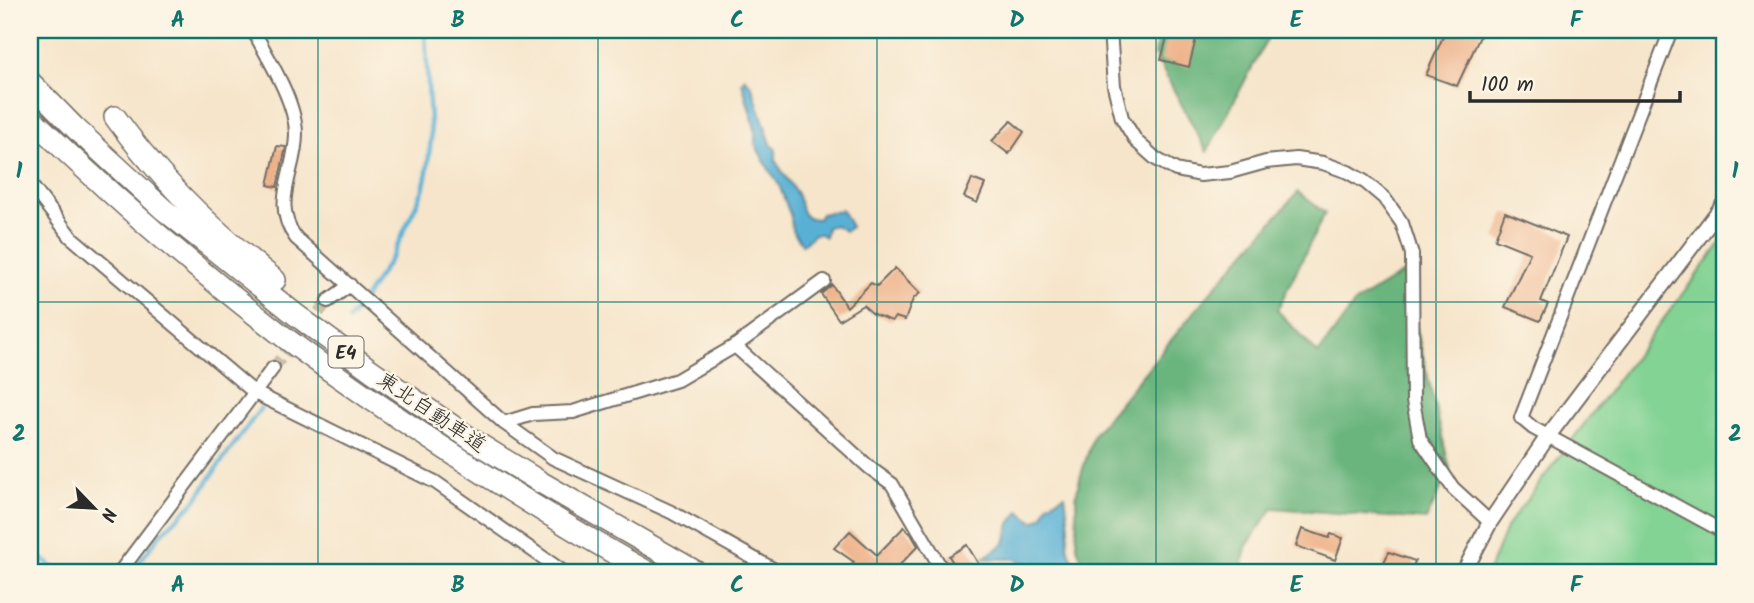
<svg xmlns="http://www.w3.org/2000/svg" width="1754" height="603" font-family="Kalam,'Klee One',sans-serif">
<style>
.green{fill:#83d394;stroke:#577f60;stroke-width:2}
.forest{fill:#6ab57e;stroke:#4a7054;stroke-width:2}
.water{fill:#58b1d5;stroke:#426e80;stroke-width:2}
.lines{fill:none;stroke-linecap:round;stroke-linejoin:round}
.stream{stroke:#58b1d5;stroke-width:4.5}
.building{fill:#eeb188}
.minor-tunnel{stroke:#cdc0ab;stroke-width:12;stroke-dasharray:12 6;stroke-linecap:butt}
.minor-casing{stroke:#726c63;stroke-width:16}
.tertiary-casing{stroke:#726c63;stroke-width:18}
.motorway-casing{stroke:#726c63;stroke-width:24}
.minor{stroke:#fff;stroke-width:12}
.tertiary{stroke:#fff;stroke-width:14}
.motorway{stroke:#fff;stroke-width:21}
.grid{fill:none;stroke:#0f766e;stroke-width:2;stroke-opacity:0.55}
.labels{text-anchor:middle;stroke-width:5;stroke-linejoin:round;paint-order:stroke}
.shield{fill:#fcf5e5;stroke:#6a6863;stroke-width:2}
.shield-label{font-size:19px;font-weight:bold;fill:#2b2b2b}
.street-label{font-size:21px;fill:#2b2b2b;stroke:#fcf5e5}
.neatline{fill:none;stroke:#0f766e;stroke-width:2.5}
.grid-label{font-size:23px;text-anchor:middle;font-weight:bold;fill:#0f766e}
</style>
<rect width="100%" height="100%" fill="#fcf5e5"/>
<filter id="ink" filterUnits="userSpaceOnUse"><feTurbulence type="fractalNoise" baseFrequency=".0143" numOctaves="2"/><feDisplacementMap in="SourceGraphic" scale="14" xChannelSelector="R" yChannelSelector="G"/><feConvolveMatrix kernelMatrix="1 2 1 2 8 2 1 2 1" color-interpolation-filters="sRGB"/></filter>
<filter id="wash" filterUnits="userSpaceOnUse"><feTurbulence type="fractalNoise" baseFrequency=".00686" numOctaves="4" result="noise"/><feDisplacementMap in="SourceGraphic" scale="28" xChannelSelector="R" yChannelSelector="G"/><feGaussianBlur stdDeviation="1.57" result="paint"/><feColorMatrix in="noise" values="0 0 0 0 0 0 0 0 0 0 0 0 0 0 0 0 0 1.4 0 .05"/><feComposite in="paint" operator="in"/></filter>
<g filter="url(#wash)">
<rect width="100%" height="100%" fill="#f6e5cb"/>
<polygon class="green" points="1724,239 1724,573 1488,573 1507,526"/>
<g class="forest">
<polygon points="1159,30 1272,30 1207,152 1155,55"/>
<polygon points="1298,192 1325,213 1277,310 1318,354 1355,303 1403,273 1450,469 1426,520 1273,508 1246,547 1241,573 1087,573 1077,547 1076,496 1080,478 1094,434 1213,289"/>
</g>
<g class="water">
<polygon points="745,78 752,87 771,144 776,150 776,162 797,194 803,213 808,218 818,219 821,214 842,210 851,227 845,231 835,225 827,227 825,237 820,234 814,234 803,245 792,230 791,217 779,185 767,166 755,144 755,129 742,82"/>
<polygon points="1065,495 1069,527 1067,546 1078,573 1038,573 1038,568 1016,559 982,559 1005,543 1010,524 1019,511 1034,522 1043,516 1048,504"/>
</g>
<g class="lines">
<g class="stream">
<polyline points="348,320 358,308 393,255 423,190 427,172 431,139 425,30"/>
<polyline points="30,549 60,573"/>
<polyline points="131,573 159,536 195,501 219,465 261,408"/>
</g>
</g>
<g id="blocks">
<g class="building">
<polygon points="1169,30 1198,30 1189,67 1161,60"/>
<polygon points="1446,30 1483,30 1457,86 1426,75"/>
<polygon points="1011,121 1024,132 1009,154 992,141"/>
<polygon points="277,146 286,147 277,187 268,185"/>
<polygon points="972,179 985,184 977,203 964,197"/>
<polygon points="1505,212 1567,237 1541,301 1548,304 1540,321 1505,307 1530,253 1495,239"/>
<polygon points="895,268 920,293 913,299 905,320 895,317 892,321 873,314 863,305 839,320 821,294 832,285 847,307 871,283 877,286"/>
<polygon points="904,527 911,534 918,546 892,573 860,573 851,565 854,562 834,548 850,531 877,555"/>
<polygon points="1302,529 1329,538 1331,534 1343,538 1335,560 1296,546"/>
<polygon points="967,545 984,573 959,573 949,556"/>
<polygon points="1389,552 1415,561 1411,573 1401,573 1382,566"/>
</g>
</g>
</g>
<g filter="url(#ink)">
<use href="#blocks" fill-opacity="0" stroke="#726c63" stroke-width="2"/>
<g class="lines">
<polyline class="minor-tunnel" points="273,368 328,301"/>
<g class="minor-casing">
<g id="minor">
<path d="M253 30C268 58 296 102 296 134 296 172 270 203 296 238L504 423 553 458 671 512 780 573"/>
<polyline points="1110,30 1114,86 1122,118 1136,141 1156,159 1176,170 1200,175 1230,172 1266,162 1296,159 1323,163 1348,172 1365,182 1384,198 1402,223 1412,254 1413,401 1420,439 1453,488 1490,522"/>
<polyline points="1671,30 1521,418 1533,428 1724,532"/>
<polyline points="30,184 71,237 255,393 435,482 565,573"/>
<polyline points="328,301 350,285"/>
<polyline points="735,346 870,468 892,484 944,573"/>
<polyline points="504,423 533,414 573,412 677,380 735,346 824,281"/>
<polyline points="119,573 273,368"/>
</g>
</g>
<g class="tertiary-casing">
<polyline id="tertiary" points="1467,566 1490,522 1548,436 1724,204"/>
</g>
<g class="motorway-casing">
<g id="motorway">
<polyline points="30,82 75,128 163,209 296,315 372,371 477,443 542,483 698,573"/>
<path d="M30 117C106 191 186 261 270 326 305 354 342 379 378 404 466 464 556 521 649 573"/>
<path d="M115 117C126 132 137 147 149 160 186 205 230 244 275 280"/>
</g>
</g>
<use href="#minor" class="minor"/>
<use href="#tertiary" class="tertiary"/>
<use href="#motorway" class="motorway"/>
</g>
</g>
<path class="grid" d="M318 30V573M598 30V573M877 30V573M1156 30V573M1436 30V573M30 302H1724"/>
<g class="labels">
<rect class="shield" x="328.5" y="336.5" width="35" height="31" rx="5"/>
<g class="shield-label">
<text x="346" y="359">E4</text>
</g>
<g class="street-label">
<text transform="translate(432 412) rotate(34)" y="7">東北自動車道</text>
</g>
</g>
<rect width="1754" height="603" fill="none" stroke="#fcf5e5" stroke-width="77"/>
<g transform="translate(94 508) rotate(115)" stroke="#fcf5e5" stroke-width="5" paint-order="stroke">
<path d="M0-5L12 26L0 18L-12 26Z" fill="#2b2b2b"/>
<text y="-10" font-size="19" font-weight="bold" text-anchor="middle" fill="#2b2b2b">N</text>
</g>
<path d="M1470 91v10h210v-10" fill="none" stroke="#2b2b2b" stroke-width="3.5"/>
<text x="1481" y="91" font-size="21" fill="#2b2b2b" stroke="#fcf5e5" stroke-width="5" paint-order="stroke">100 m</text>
<rect x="38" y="38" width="1678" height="526" class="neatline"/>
<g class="grid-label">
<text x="178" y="27">A</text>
<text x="458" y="27">B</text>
<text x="737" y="27">C</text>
<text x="1017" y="27">D</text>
<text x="1296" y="27">E</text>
<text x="1576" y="27">F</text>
<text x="19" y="178">1</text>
<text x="1735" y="178">1</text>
<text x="19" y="441">2</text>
<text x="1735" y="441">2</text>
<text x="178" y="592">A</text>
<text x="458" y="592">B</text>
<text x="737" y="592">C</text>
<text x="1017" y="592">D</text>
<text x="1296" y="592">E</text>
<text x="1576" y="592">F</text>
</g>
</svg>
